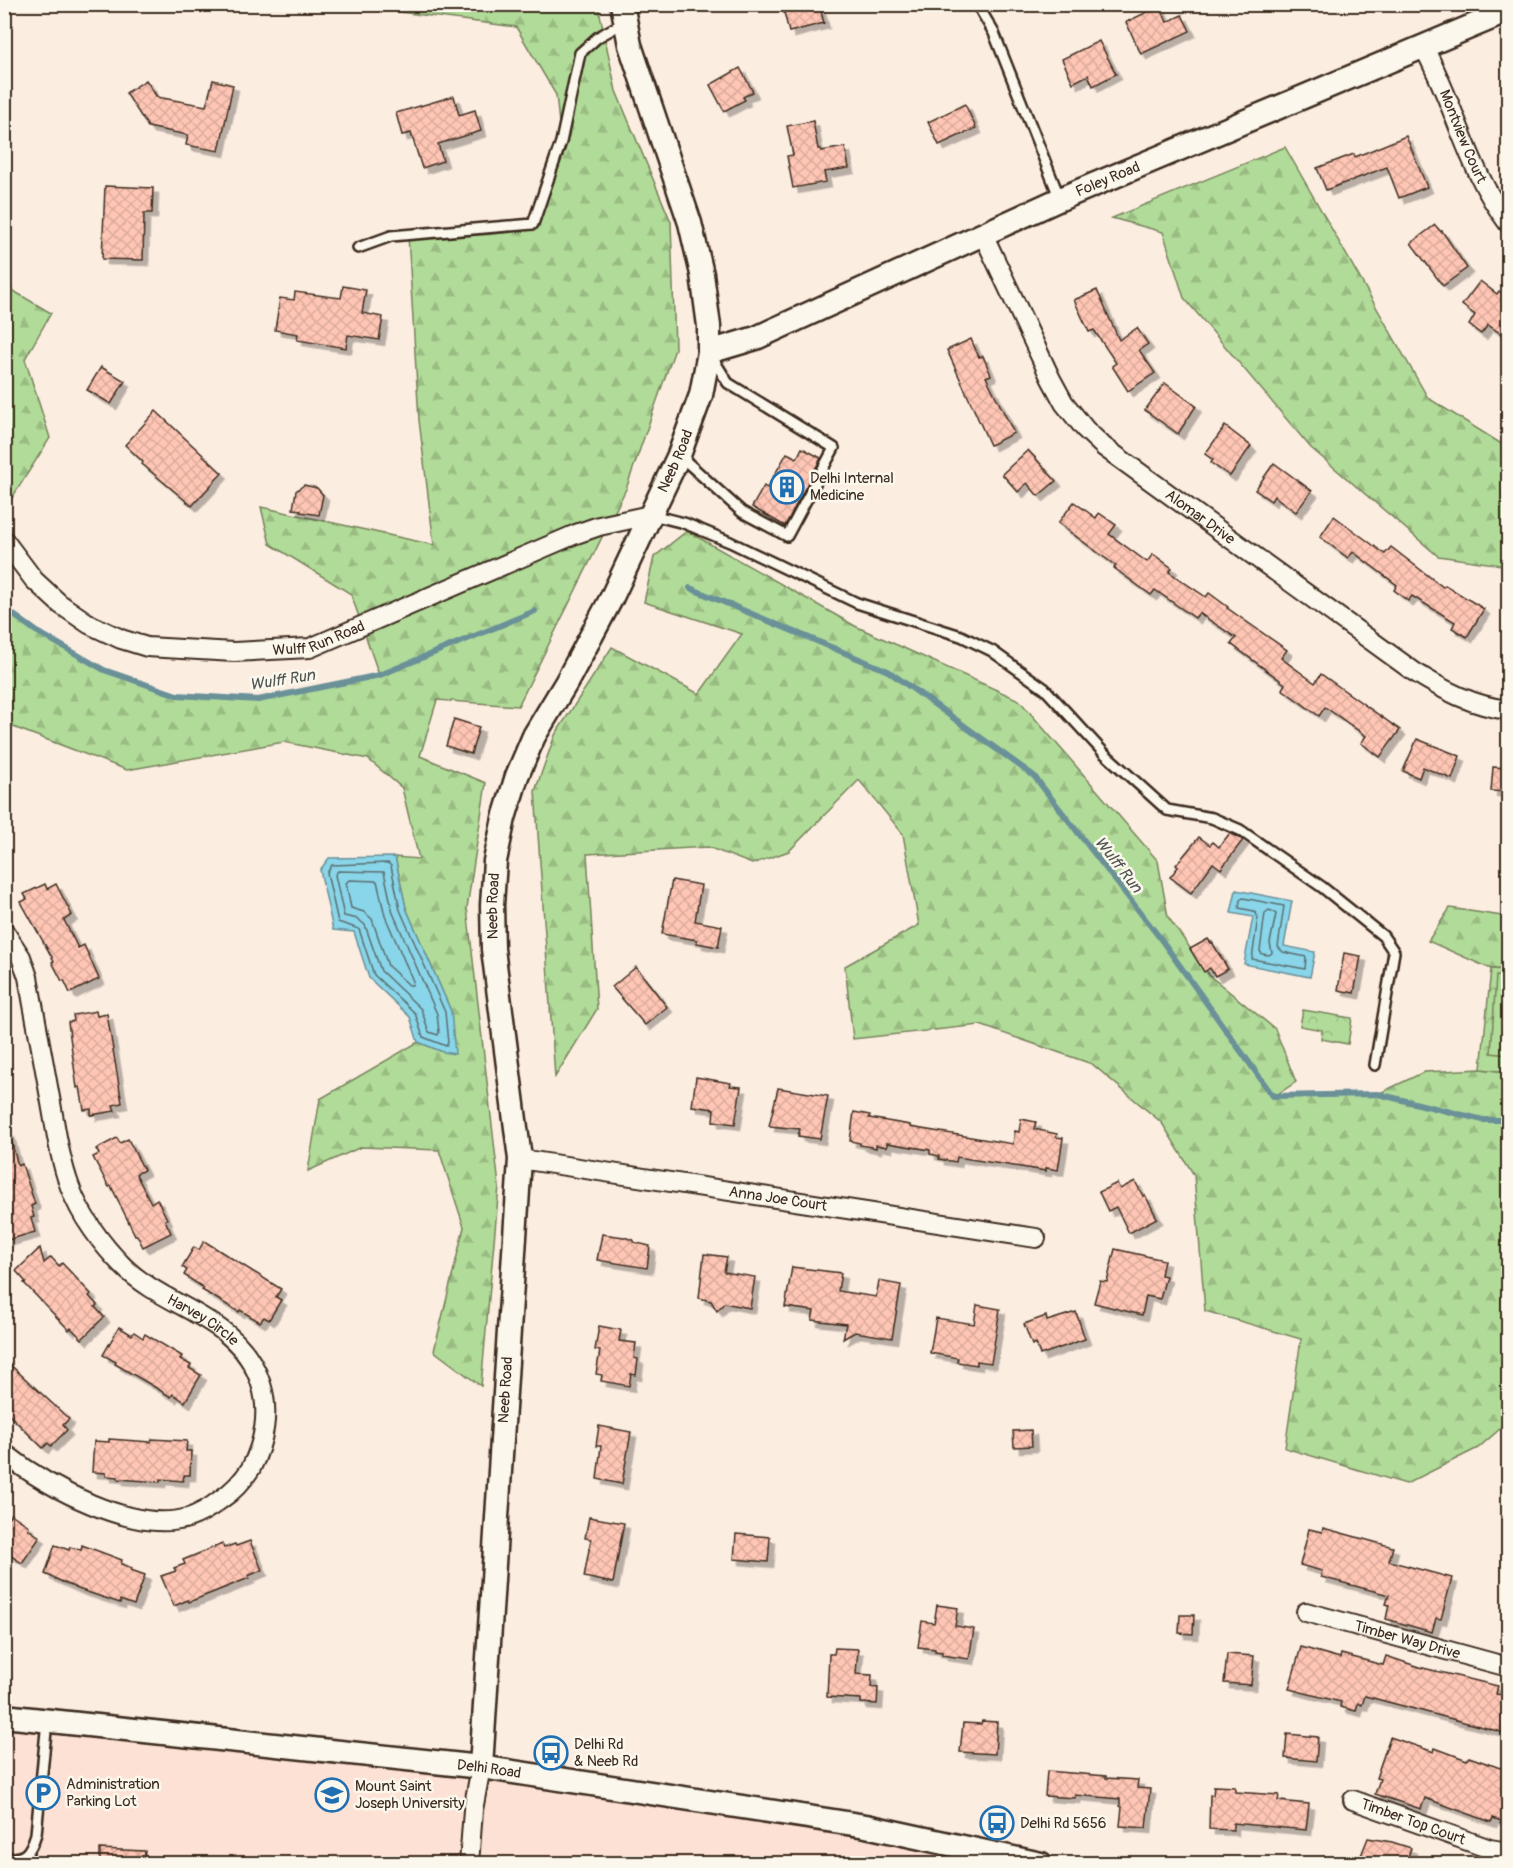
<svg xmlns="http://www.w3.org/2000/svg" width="1513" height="1868" font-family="Pangolin,sans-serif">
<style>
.built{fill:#fde1d4}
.forest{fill:url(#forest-firs);stroke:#76825b;stroke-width:1.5}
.park{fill:url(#park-crowns);stroke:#76825b;stroke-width:1.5}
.pitch{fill:#b1db98;stroke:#76825b;stroke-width:1.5}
.water{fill:#89d5e9;stroke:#6a9198;stroke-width:1.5}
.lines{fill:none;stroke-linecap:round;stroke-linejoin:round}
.shore{stroke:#5a6e6f;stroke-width:1.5}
.stream{stroke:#6a9198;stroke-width:6}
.building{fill:url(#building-cross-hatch);stroke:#3b2a1e;stroke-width:1.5;filter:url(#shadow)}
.service-casing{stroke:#3b2a1e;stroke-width:14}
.minor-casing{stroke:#3b2a1e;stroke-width:22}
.tertiary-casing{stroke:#3b2a1e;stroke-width:27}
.service{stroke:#fbf7ec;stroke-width:9}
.minor{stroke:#fbf7ec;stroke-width:18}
.tertiary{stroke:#fbf7ec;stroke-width:22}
.labels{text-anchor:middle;stroke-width:5;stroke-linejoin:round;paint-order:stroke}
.street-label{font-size:15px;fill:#3b2a1e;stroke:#fbf7ec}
.poi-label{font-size:15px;fill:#3b2a1e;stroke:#fbf7ec;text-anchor:start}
.water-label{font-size:16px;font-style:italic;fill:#4e5551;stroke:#fbf7ec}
</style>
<defs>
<pattern id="forest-firs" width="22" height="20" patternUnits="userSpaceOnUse" patternTransform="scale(1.5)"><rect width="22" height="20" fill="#b1db98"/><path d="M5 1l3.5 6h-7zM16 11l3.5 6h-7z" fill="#99bc83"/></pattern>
<pattern id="park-crowns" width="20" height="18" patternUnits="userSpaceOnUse" patternTransform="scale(1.5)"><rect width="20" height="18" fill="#b1db98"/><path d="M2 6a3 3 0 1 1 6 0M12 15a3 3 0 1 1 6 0" fill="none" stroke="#99bc83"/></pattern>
<pattern id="building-cross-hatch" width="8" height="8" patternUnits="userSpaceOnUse" patternTransform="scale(1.5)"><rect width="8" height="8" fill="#ffc6b5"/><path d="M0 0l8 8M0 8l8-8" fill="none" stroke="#dbaa9b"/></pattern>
<filter id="shadow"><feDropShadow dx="5.5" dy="5.5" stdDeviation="0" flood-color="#0004"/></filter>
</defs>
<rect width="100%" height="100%" fill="#fcede1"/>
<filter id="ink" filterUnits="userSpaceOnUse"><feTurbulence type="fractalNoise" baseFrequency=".0167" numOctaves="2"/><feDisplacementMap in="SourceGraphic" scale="12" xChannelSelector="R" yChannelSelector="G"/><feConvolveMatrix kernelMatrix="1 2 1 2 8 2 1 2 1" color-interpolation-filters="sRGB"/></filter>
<g filter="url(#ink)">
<polygon class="built" points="5,1716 481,1767 1041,1864 5,1864"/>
<g class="forest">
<polygon points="345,5 598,5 616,91 671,222 675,349 626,489 518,706 437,700 420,756 486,783 467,908 499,1186 481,1386 434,1351 464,1227 439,1150 361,1147 308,1171 320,1099 418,1042 443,1052 451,1011 406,908 395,857 419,859 402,788 368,759 284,742 127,770 8,725 4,721 4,608 36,631 104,670 177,695 258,700 379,675 351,594 270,544 261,507 434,545 419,420 408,235 533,224 561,142 556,95 516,27"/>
<polygon points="1285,147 1428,398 1508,448 1508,566 1438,556 1311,448 1184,298 1163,232 1112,218"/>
<polygon points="5,286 51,313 25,359 50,438 5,509"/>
<polygon points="687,531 855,626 1019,700 1158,861 1168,917 1210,976 1275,1029 1296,1082 1275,1096 1378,1094 1424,1072 1481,1069 1508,1072 1508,1422 1478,1448 1406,1484 1285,1448 1301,1339 1205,1311 1194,1175 1162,1123 1092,1064 980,1025 853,1039 845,966 919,925 903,834 859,780 789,851 752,864 708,847 587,854 597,1009 555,1077 535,791 555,735 612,647 699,694 742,634 644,602 654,557"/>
<polygon points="1450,908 1508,917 1508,970 1491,969 1428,941"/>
</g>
<g class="park">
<polygon points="1491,969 1508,970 1508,1072 1481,1069"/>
<polygon points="1303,1010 1352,1018 1348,1044 1321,1039 1322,1030 1300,1026"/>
</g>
<polygon class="pitch" points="1496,976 1508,977 1508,1055 1491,1053"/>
<g class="water">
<polygon points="395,857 406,908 451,1011 455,1054 443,1052 418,1042 410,1017 369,978 354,932 333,930 320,870 329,858"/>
<polygon points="1236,890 1292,901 1284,946 1315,952 1310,977 1244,964 1253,917 1231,913"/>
</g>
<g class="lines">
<g class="shore">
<polygon points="388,863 391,866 400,910 445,1012 448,1043 446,1046 423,1037 415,1013 374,975 359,929 338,922 327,873 332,865"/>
<polygon points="338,871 384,872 393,913 437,1014 439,1032 438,1035 429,1032 421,1009 381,971 365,925 358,919 344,916 335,875"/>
<polygon points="349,880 377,881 385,916 413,981 412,985 409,985 388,966 372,919 364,912 351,908 346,883"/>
<polygon points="1243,898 1284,906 1278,947 1283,952 1306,957 1305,969 1252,959 1258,917 1254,911 1239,908 1240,900"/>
<polygon points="1269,910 1274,912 1276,914 1270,943 1272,953 1269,955 1262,954 1260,951 1265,913"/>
</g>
<g class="stream">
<polyline points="690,588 888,671 1034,776 1160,938 1273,1096 1378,1094 1483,1120 1508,1120"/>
<polyline points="4,608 36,631 104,670 177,695 258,700 380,675 535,611"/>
</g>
</g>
<g class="building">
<polygon points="782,4 819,4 824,23 789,32"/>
<polygon points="1160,6 1167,22 1182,15 1190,31 1141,54 1126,22"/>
<polygon points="1099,41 1116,74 1093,86 1088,75 1073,83 1062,59"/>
<polygon points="740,68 753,92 743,97 745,100 724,111 710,85"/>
<polygon points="146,80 157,97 206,106 213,80 233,85 219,151 186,145 188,135 148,127 126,93"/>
<polygon points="454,96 459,115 475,110 481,131 438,144 443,161 422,168 411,133 402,135 396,113"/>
<polygon points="965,104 976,128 939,145 928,122"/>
<polygon points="813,121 818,149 821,149 821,151 845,147 849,168 824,172 826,182 793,188 787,156 793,155 787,126"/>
<polygon points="1406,136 1427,187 1399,198 1387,167 1326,190 1317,168 1354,154 1355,157"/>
<polygon points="105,186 153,188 152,213 144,213 143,260 102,259"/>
<polygon points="1435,225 1441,232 1442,231 1467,268 1443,286 1411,243"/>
<polygon points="1480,281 1497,294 1499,291 1509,298 1509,339 1488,325 1481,334 1469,325 1475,315 1462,305"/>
<polygon points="343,286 366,290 362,313 383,317 379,340 348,335 346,348 297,340 298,334 275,330 280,298 294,300 295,292 341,298"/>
<polygon points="1097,290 1119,340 1137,328 1148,344 1139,350 1155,373 1128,391 1112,366 1116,363 1094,330 1089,332 1074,300"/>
<polygon points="971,339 979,357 983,356 991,375 986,377 1014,433 990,445 947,350"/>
<polygon points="101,367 125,381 111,404 87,390"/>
<polygon points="1165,383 1196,406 1178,434 1145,410"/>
<polygon points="156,411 222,473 192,506 142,464 143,462 125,445"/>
<polygon points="1225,426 1251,446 1230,476 1211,463 1213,460 1205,454"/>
<polygon points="802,448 821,458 785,526 752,507 764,486 767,488 787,453 797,458"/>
<polygon points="1028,450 1056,481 1038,496 1027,483 1018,492 1002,474"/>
<polygon points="1274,463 1312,491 1296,512 1274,496 1271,501 1255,490"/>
<polygon points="304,485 317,488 323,495 319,515 300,512 301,510 293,509 296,491"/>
<polygon points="1074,502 1096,518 1099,513 1116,525 1109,534 1147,562 1153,554 1172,568 1169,572 1206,597 1209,593 1228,607 1227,608 1287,650 1281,658 1315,683 1321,674 1400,730 1380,757 1361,743 1366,736 1325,707 1319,716 1282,689 1285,684 1231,644 1236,638 1199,613 1195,618 1155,590 1151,595 1114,568 1116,566 1058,523"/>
<polygon points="1334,516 1385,554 1391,547 1443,587 1445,585 1484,609 1467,637 1452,628 1455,622 1412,596 1408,601 1394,590 1397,585 1353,552 1348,558 1320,537"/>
<polygon points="454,719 479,727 471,754 446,746"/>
<polygon points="1417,739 1460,756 1452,779 1423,767 1419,778 1403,771"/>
<polygon points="1493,767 1509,768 1509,792 1491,791"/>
<polygon points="1230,833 1243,840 1221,869 1213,863 1191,893 1170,877 1178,867 1176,865 1199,837 1210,845 1213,842 1219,847"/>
<polygon points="672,880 701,885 695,921 722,926 718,947 697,943 697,940 662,934"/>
<polygon points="45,884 47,889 56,884 72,915 64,920 78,948 84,945 99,979 70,993 64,980 62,981 52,962 54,961 21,902 27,899 24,894"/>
<polygon points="1208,939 1211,943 1212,942 1228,969 1215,976 1210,968 1204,972 1190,949"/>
<polygon points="1344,953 1361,956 1354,993 1338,990"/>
<polygon points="636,967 667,1007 645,1025 612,987"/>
<polygon points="96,1011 97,1016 107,1014 122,1103 113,1105 115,1111 91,1115 91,1109 84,1110 80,1087 77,1088 68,1022 74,1021 73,1015"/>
<polygon points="696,1077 731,1083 730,1086 741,1087 735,1124 713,1121 714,1109 692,1106"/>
<polygon points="778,1088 828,1096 820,1139 798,1136 800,1129 769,1126"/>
<polygon points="854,1112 870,1115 869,1118 910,1125 910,1127 1013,1144 1015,1131 1019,1132 1021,1119 1036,1122 1034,1129 1057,1134 1056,1137 1063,1138 1058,1170 1046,1168 1046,1171 957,1157 956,1162 939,1159 939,1156 930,1154 930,1150 887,1143 887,1147 876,1145 876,1148 860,1145 860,1143 850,1141"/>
<polygon points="9,1132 18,1166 22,1164 35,1204 31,1206 34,1217 31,1218 35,1232 4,1241 4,1133"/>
<polygon points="117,1138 120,1143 128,1139 144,1170 136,1174 151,1203 157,1199 167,1219 165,1220 171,1233 143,1247 137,1235 135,1235 111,1186 109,1187 93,1157 99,1154 96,1149"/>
<polygon points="1135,1181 1143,1196 1145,1195 1157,1218 1129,1233 1116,1207 1108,1211 1099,1192 1117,1183 1120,1189"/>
<polygon points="602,1234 624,1237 633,1240 633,1242 650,1246 647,1268 597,1260"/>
<polygon points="204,1241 281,1289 276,1297 281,1300 269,1320 264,1317 260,1322 240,1310 239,1312 202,1290 204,1288 184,1275 187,1270 182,1267 194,1247 199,1250"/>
<polygon points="40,1248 44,1263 51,1257 59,1266 62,1263 91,1294 89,1296 97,1305 95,1307 104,1317 82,1339 71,1328 69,1330 24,1283 26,1282 16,1271"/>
<polygon points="1115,1249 1164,1260 1161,1275 1166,1276 1160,1299 1146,1296 1142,1315 1094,1303 1100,1281 1107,1282"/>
<polygon points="704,1254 727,1257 724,1272 755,1277 750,1308 724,1303 717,1311 711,1301 699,1298"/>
<polygon points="792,1267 841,1273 838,1291 876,1297 879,1281 901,1285 892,1338 855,1332 843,1339 846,1324 812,1320 814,1311 785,1307"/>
<polygon points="977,1305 1000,1309 991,1363 977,1361 977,1365 957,1362 958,1358 930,1353 936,1318 974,1324"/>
<polygon points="1076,1312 1085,1339 1040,1355 1036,1343 1032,1345 1024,1324 1046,1316 1047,1321"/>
<polygon points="599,1326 621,1330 619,1341 636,1343 634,1358 638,1359 636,1375 631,1374 629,1386 601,1381 602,1375 596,1374 600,1351 595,1350"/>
<polygon points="119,1327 132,1335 134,1332 143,1338 145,1334 182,1356 180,1359 191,1365 189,1368 201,1375 185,1402 173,1394 171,1397 153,1386 115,1364 116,1362 103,1355"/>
<polygon points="4,1359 69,1419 63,1425 67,1430 51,1446 48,1443 43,1448 4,1410"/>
<polygon points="599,1426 631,1432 622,1484 597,1479 601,1446 596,1446"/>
<polygon points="1031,1430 1032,1446 1014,1447 1013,1431"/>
<polygon points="109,1439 151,1442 152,1439 187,1441 186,1451 191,1451 190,1475 184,1475 183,1481 160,1479 160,1482 118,1479 118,1477 106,1476 106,1473 92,1472 94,1441 109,1442"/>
<polygon points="11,1514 29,1526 28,1529 40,1537 22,1563 4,1551 4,1523"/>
<polygon points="589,1517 624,1523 613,1583 584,1577 591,1539 585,1538"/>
<polygon points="1323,1528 1393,1547 1389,1561 1452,1578 1441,1619 1436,1618 1432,1632 1386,1619 1389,1605 1386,1604 1389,1595 1321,1577 1322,1571 1300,1565 1309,1529 1322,1532"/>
<polygon points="736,1534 770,1537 768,1562 734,1559"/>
<polygon points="250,1541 262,1570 248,1576 249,1578 189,1602 188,1600 174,1606 161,1576 176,1571 174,1568 185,1564 183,1560 222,1544 224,1548 235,1544 236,1546"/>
<polygon points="55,1545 69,1550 70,1547 81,1550 82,1545 122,1560 121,1564 132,1568 131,1570 145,1575 134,1605 120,1600 120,1603 78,1589 45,1574"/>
<polygon points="937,1605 958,1608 955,1626 974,1629 969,1659 942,1655 942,1652 935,1651 935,1649 918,1647 922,1621 934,1623"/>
<polygon points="1180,1615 1194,1615 1193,1634 1179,1633"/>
<polygon points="1301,1647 1340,1658 1341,1654 1383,1665 1386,1656 1419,1667 1498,1686 1496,1694 1509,1696 1509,1734 1365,1696 1362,1705 1358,1703 1356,1711 1340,1707 1341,1702 1289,1689"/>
<polygon points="835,1648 858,1649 856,1674 872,1675 871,1687 878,1688 877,1704 861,1703 861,1699 827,1697 829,1654 834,1654"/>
<polygon points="1227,1654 1254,1656 1251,1685 1224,1683"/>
<polygon points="982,1721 997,1722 995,1754 960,1752 963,1723 981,1724"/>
<polygon points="1287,1734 1318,1737 1316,1761 1285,1758"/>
<polygon points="1390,1737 1434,1752 1435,1748 1467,1760 1469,1757 1509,1771 1509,1824 1493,1818 1491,1822 1425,1798 1421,1809 1375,1794 1380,1779 1376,1778"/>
<polygon points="1047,1771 1106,1776 1106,1778 1138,1780 1137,1788 1150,1789 1146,1828 1120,1826 1122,1807 1120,1806 1120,1799 1075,1795 1075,1798 1045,1796"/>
<polygon points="1214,1786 1235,1787 1235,1792 1279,1795 1278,1801 1309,1804 1306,1830 1233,1823 1233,1830 1209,1829 1210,1795 1213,1795"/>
<polygon points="1368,1838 1392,1842 1411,1848 1406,1863 1358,1863"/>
<polygon points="100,1849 145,1851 144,1863 100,1863"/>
</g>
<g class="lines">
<g class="service-casing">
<g id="service">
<polyline points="977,4 994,33 1060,199"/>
<polyline points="358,248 391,236 533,224 561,142 580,53 598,37 625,22"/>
<polyline points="679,455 742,512 787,536 834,448 728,383 712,357"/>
<polyline points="652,515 684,523 730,542 857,603 961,636 992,651 1045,689 1104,753 1167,810 1212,818 1240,830 1322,887 1383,936 1394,952 1375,1065"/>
<path d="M4 1858C25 1860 30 1853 36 1834L47 1721"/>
</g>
</g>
<g class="minor-casing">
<g id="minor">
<path id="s1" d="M1423 46C1455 104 1468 171 1508 223"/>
<path id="s2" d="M983 234 1051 379 1064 403 1085 429 1104 447 1413 671C1443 690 1473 706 1508 710"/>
<path id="s3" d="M4 540 34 580 60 604 89 624 121 639 147 647 234 652 310 648 576 534 599 526 650 515"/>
<path id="s4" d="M4 931 21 957 28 977C36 1019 43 1061 51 1103 56 1131 60 1160 70 1187 80 1215 102 1245 123 1266 167 1310 240 1316 261 1384 270 1412 264 1443 251 1468 243 1481 232 1492 220 1500 210 1508 200 1514 188 1518 133 1534 47 1487 4 1453"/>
<path id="s5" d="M520 1159 1036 1238"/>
<path id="s6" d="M1306 1612 1508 1667"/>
<path id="s7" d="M1353 1800 1490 1849 1508 1852"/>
<polyline points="469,1864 473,1810 481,1767"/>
</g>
</g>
<g class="tertiary-casing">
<g id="tertiary">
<path id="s8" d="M709 352 756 338 1060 199 1508 11"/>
<path id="s9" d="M4 1716 481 1767 866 1826 1041 1864"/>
<path id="s10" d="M481 1767 520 1159 493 949 492 905 495 861 504 818 517 776 534 736 566 683 611 599 679 455 701 395 709 352V326L702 274 690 223 630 45 622 4"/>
</g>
</g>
<use href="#service" class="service"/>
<use href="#minor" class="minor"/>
<use href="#tertiary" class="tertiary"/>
</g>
</g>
<defs>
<g id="building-ring" transform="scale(1.725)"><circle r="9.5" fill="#fbf7ec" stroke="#1f6fb2" stroke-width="1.5"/><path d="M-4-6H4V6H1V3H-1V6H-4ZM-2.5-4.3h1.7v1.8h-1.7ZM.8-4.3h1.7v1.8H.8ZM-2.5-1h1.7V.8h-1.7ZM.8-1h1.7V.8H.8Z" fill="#1f6fb2"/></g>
<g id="bus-ring" transform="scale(1.725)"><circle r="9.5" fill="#fbf7ec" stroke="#1f6fb2" stroke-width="1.5"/><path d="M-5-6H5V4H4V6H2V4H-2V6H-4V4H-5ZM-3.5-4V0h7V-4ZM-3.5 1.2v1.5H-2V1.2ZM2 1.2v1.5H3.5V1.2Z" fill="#1f6fb2"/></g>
<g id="parking-ring" transform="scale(1.725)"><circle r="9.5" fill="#fbf7ec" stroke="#1f6fb2" stroke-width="1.5"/><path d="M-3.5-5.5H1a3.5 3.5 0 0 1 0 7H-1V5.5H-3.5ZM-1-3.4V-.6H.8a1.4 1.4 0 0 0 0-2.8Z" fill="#1f6fb2"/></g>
<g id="university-ring" transform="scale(1.725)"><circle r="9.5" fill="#fbf7ec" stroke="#1f6fb2" stroke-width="1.5"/><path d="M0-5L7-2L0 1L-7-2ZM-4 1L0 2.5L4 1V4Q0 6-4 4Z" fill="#1f6fb2"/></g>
</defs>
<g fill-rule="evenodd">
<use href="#building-ring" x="787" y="487"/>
<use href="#bus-ring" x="551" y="1753"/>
<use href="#parking-ring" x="43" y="1793"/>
<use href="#university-ring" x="332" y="1795"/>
<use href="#bus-ring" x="997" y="1823"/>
</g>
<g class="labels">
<g class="street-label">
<text dy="5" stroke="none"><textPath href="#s1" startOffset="99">Montview Court</textPath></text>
<text dy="5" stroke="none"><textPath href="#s8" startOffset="435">Foley Road</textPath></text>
<text dy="5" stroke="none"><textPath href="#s10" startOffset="1350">Neeb Road</textPath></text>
<text dy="5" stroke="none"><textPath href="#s2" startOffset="366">Alomar Drive</textPath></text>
<text dy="5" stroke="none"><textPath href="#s3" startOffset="357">Wulff Run Road</textPath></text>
<text dy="5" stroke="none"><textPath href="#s10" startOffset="864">Neeb Road</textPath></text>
<text dy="5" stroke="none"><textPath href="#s5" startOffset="261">Anna Joe Court</textPath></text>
<text dy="5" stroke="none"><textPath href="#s4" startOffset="459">Harvey Circle</textPath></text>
<text dy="5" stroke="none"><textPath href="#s10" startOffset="378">Neeb Road</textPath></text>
<text dy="5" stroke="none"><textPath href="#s6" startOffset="105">Timber Way Drive</textPath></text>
<text dy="5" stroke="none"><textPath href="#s9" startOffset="488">Delhi Road</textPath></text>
<text dy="5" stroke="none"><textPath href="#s7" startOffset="64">Timber Top Court</textPath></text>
</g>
<g class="poi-label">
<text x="810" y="483">Delhi Internal<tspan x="810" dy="17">Medicine</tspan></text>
<text x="574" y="1749">Delhi Rd<tspan x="574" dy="17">&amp; Neeb Rd</tspan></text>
<text x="66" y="1789">Administration<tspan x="66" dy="17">Parking Lot</tspan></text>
<text x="355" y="1791">Mount Saint<tspan x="355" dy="17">Joseph University</tspan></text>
<text x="1020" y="1828">Delhi Rd 5656</text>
</g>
<g class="water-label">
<text transform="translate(282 679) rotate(-9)" y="6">Wulff Run</text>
<text transform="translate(1119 864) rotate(52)" y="6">Wulff Run</text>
</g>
</g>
<rect width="1513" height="1868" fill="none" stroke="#fbf7ec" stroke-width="24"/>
<rect x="12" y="12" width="1489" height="1844" fill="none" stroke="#3b2a1e" stroke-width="2" filter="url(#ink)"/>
</svg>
